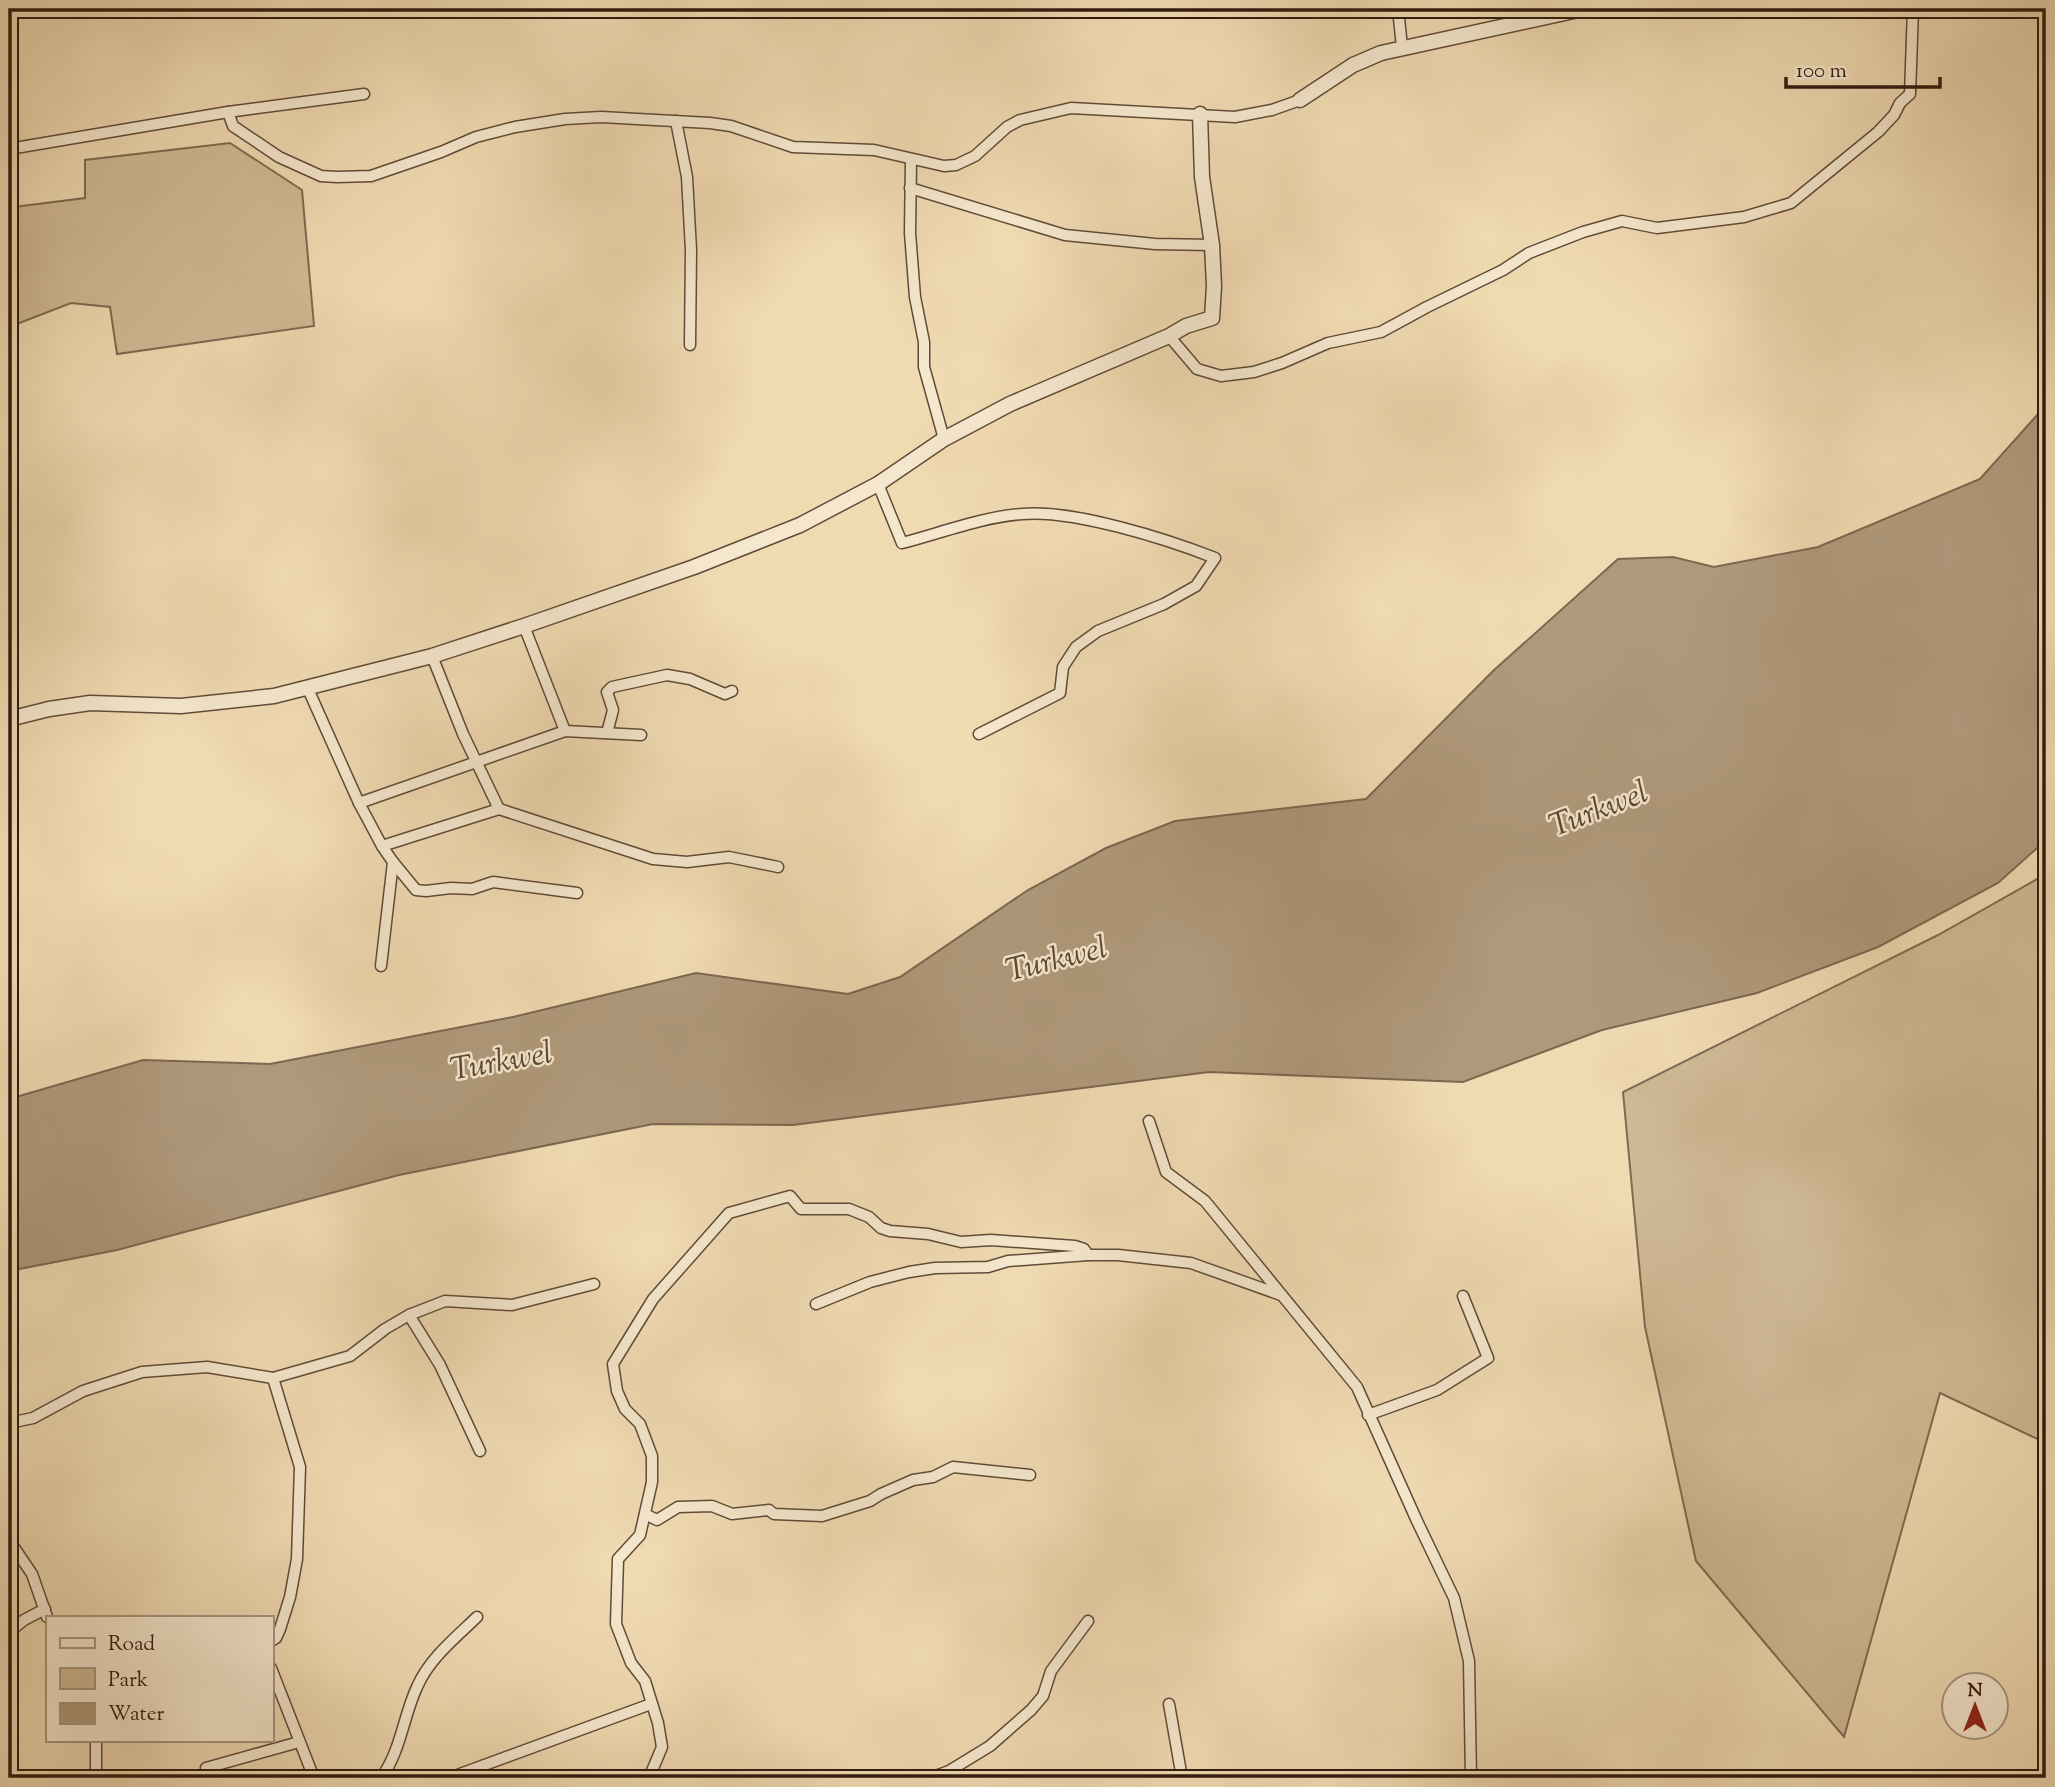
<svg xmlns="http://www.w3.org/2000/svg" width="2055" height="1787" font-family="'Sorts Mill Goudy',serif">
<style>
.green{fill:#d0ba96;stroke:#806a52;stroke-width:2}
.water{fill:#af997b;stroke:#7d6750;stroke-width:2}
.lines{fill:none;stroke-linecap:round;stroke-linejoin:round}
.minor-casing{stroke:#614b38;stroke-width:13}
.tertiary-casing{stroke:#614b38;stroke-width:17}
.minor{stroke:#f5e7cd;stroke-width:10}
.tertiary{stroke:#f5e7cd;stroke-width:14}
.labels{text-anchor:middle;stroke-width:5;stroke-linejoin:round;paint-order:stroke}
.water-label{font-size:32px;font-style:italic;fill:#5d4735;stroke:#f5e7cd}
</style>
<rect width="100%" height="100%" fill="#f0dab2"/>
<filter id="stains"><feTurbulence type="fractalNoise" baseFrequency=".00286" numOctaves="4"/><feColorMatrix values="0 0 0 0 .2 0 0 0 0 .09 0 0 0 0 .02 0 0 0 .5 -.17"/></filter>
<radialGradient id="worn" r=".72"><stop offset=".6" stop-color="#630" stop-opacity="0"/><stop offset="1" stop-color="#630" stop-opacity=".3"/></radialGradient>
<g class="green">
<polygon points="230,143 302,190 314,326 117,354 110,307 71,303 9,327 9,211 14,207 85,198 85,160"/>
<polygon points="2046,874 2046,1443 1940,1393 1844,1737 1696,1561 1645,1327 1623,1092 1938,935"/>
</g>
<polygon class="water" points="2046,405 2046,840 1998,883 1878,947 1757,993 1602,1030 1463,1082 1209,1072 793,1125 653,1124 399,1175 117,1250 9,1271 9,1099 143,1060 270,1064 513,1017 696,973 848,994 900,977 1028,890 1106,848 1175,821 1366,799 1493,671 1618,559 1673,557 1714,567 1818,547 1980,479"/>
<g class="lines">
<g class="minor-casing">
<g id="minor">
<polyline points="1398,9 1402,47"/>
<polyline points="228,112 233,126 279,157 321,176 337,177 371,176 441,152 476,137 515,127 565,119 601,117 710,123 731,126 793,147 874,150 944,166 956,165 975,156 1007,127 1020,120 1071,108 1235,117 1272,110 1300,100"/>
<polyline points="676,121 687,177 691,250 690,345"/>
<polyline points="9,149 228,112 364,94"/>
<polyline points="911,159 910,233 915,297 924,342 924,367 944,439"/>
<polyline points="910,188 1065,235 1155,244 1212,245"/>
<polyline points="1169,336 1197,369 1221,376 1254,372 1282,363 1328,343 1381,332 1427,307 1503,270 1529,253 1583,232 1622,221 1657,228 1744,217 1791,203 1878,132 1894,115 1900,103 1910,94 1913,9"/>
<path d="M878 484 902 543C941 533 982 517 1022 514 1072 509 1167 539 1215 558L1196 586 1164 604 1098 631 1076 647 1063 667 1060 693 979 734"/>
<polyline points="524,626 565,731"/>
<polyline points="432,656 463,734 499,809"/>
<polyline points="308,689 359,803 382,846 499,809 653,859 687,862 729,857 778,867"/>
<polyline points="607,733 613,710 607,692 612,687 667,675 690,679 725,694 732,691"/>
<polyline points="359,803 565,731 641,735"/>
<polyline points="393,862 416,890 426,891 451,888 472,889 493,882 577,893"/>
<polyline points="381,966 393,862 382,846"/>
<polyline points="1149,1121 1166,1172 1205,1201 1357,1387 1417,1521 1454,1598 1469,1661 1471,1778"/>
<polyline points="816,1304 870,1282 909,1272 935,1268 988,1267 1008,1261 1088,1255 1118,1255 1191,1263 1281,1295"/>
<polyline points="409,1315 440,1365 480,1451"/>
<polyline points="273,1378 350,1356 385,1329 409,1315 445,1301 512,1305 594,1284"/>
<polyline points="1368,1415 1437,1390 1488,1358 1463,1296"/>
<polyline points="9,1423 33,1418 83,1391 142,1372 207,1367 273,1378 300,1467 297,1559 290,1597 280,1629 276,1638 271,1641"/>
<polyline points="645,1514 657,1520 678,1507 712,1506 732,1514 769,1510 774,1514 822,1516 870,1501 881,1494 913,1480 933,1477 953,1467 1030,1475"/>
<polyline points="9,1540 32,1574 47,1617"/>
<polyline points="9,1632 24,1620 45,1609"/>
<polyline points="271,1668 314,1778"/>
<polyline points="1169,1704 1182,1778"/>
<polyline points="206,1768 299,1742"/>
<polyline points="96,1778 96,1740"/>
<path d="M381 1778C401 1751 403 1717 417 1687 429 1659 455 1638 477 1617"/>
<polyline points="449,1778 651,1704"/>
<polyline points="649,1778 662,1747 658,1723 645,1681 631,1663 616,1624 618,1559 640,1535 652,1482 652,1456 640,1424 625,1409 617,1391 613,1364 653,1299 729,1213 790,1196 801,1209 849,1209 869,1217 881,1228 890,1231 928,1234 961,1242 991,1240 1075,1246 1084,1249 1088,1255"/>
<polyline points="930,1778 949,1771 990,1746 1031,1710 1043,1696 1051,1671 1088,1621"/>
</g>
</g>
<g class="tertiary-casing">
<g id="tertiary">
<polyline points="1300,100 1353,65 1381,53 1583,9"/>
<polyline points="9,719 49,709 90,703 181,706 274,696 432,656 524,626 694,567 800,525 878,484 944,439 1010,404 1169,336 1186,326 1212,318 1214,286 1212,245 1202,177 1200,114"/>
</g>
</g>
<use href="#minor" class="minor"/>
<use href="#tertiary" class="tertiary"/>
</g>
<g class="labels">
<g class="water-label">
<text transform="translate(1598 808) rotate(-21)" y="11">Turkwel</text>
<text transform="translate(1056 958) rotate(-14)" y="11">Turkwel</text>
<text transform="translate(501 1060) rotate(-10)" y="11">Turkwel</text>
</g>
</g>
<rect width="2055" height="1787" fill="none" stroke="#f0dab2" stroke-width="35"/>
<rect x="10" y="10" width="2034" height="1766" fill="none" stroke="#311b0f" stroke-width="3.5"/>
<rect x="18" y="18" width="2020" height="1752" fill="none" stroke="#311b0f" stroke-width="2"/>
<rect x="46" y="1616" width="228" height="126" fill="#f5e7cd" stroke="#a79581" stroke-width="2"/>
<rect x="60" y="1638" width="35" height="10" fill="#f5e7cd" stroke="#a79581" stroke-width="2"/>
<text x="108" y="1650" font-size="21" fill="#311b0f">Road</text>
<rect x="60" y="1668" width="35" height="21" fill="#d0ba96" stroke="#a79581" stroke-width="2"/>
<text x="108" y="1686" font-size="21" fill="#311b0f">Park</text>
<rect x="60" y="1703" width="35" height="21" fill="#af997b" stroke="#a79581" stroke-width="2"/>
<text x="108" y="1720" font-size="21" fill="#311b0f">Water</text>
<g transform="translate(1975 1706)"><circle r="33" fill="#f5e7cd" stroke="#a79581" stroke-width="2"/>
<path d="M0-5L12 26L0 18L-12 26Z" fill="#8f2418"/>
<text y="-10" font-size="19" font-weight="bold" text-anchor="middle" fill="#311b0f">N</text>
</g>
<path d="M1786 77v10h154v-10" fill="none" stroke="#311b0f" stroke-width="3.5"/>
<text x="1796" y="77" font-size="21" fill="#311b0f" stroke="#f5e7cd" stroke-width="5" paint-order="stroke">100 m</text>
<rect width="100%" height="100%" filter="url(#stains)"/>
<rect width="100%" height="100%" fill="url(#worn)"/>
</svg>
